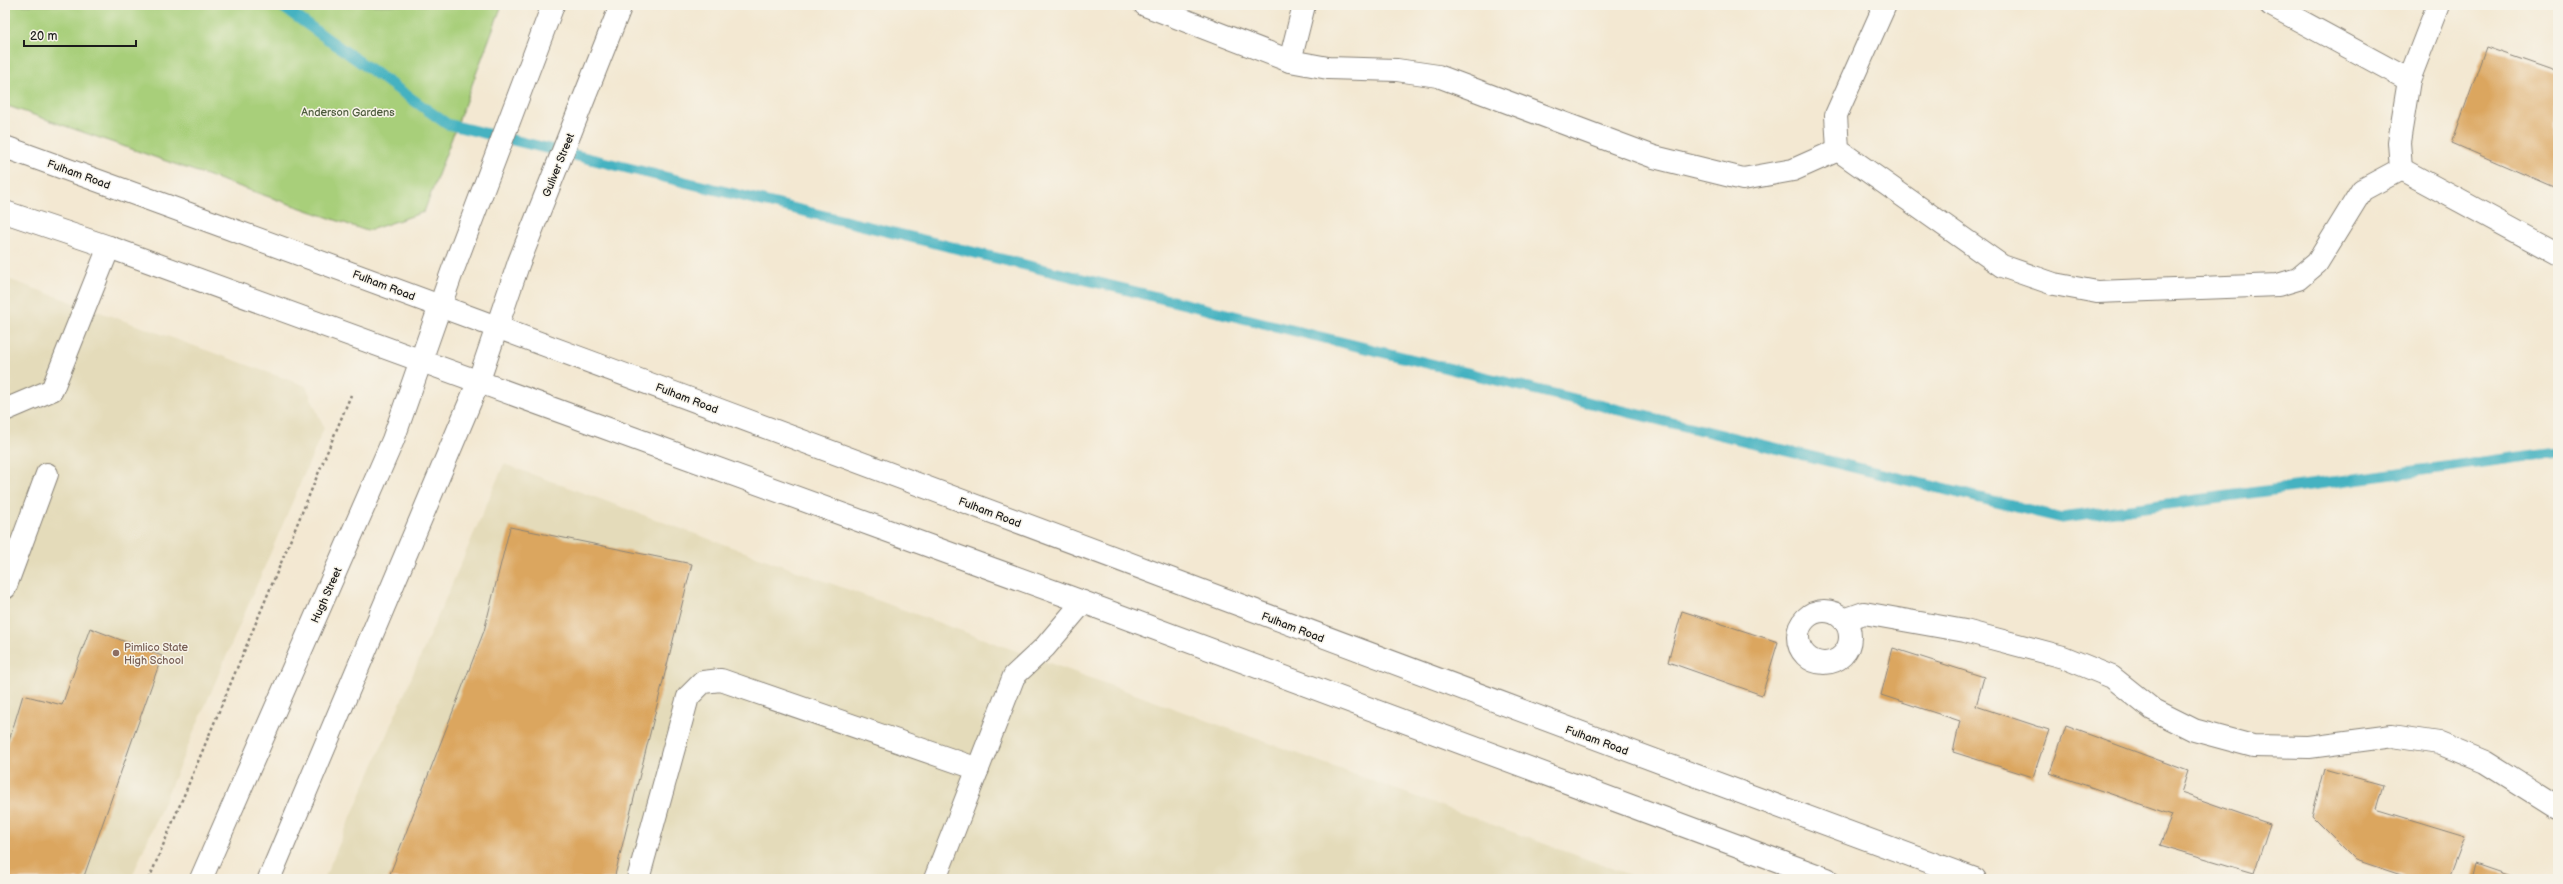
<svg xmlns="http://www.w3.org/2000/svg" width="2563" height="884" font-family="'Balsamiq Sans',sans-serif">
<style>
.built{fill:#e4dbba}
.green{fill:#a8cf7a;stroke:#62764b}
.lines{fill:none;stroke-linecap:round;stroke-linejoin:round}
.stream{stroke:#44b2c1;stroke-width:11}
.building{fill:#dba65e}
.lane-casing{stroke:#888277;stroke-width:24}
.secondary-casing{stroke:#888277;stroke-width:24}
.path{stroke:#888277;stroke-width:2.5;stroke-dasharray:3 3;stroke-linecap:butt}
.lane{stroke:#fff;stroke-width:22}
.secondary{stroke:#fff;stroke-width:22}
.education-dot{fill:#8d6e63;stroke:#f7f3e8;stroke-width:1.5}
.labels{text-anchor:middle;stroke-width:3;stroke-linejoin:round;paint-order:stroke}
.park-label{font-size:11px;fill:#4d5b3d;stroke:#f7f3e8}
.street-label{font-size:11px;fill:#1c1c1c;stroke:#f7f3e8}
.education-label{font-size:11px;fill:#785e54;stroke:#f7f3e8;text-anchor:start}
</style>
<rect width="100%" height="100%" fill="#f7f3e8"/>
<filter id="ink" filterUnits="userSpaceOnUse"><feTurbulence type="fractalNoise" baseFrequency=".025" numOctaves="2"/><feDisplacementMap in="SourceGraphic" scale="8" xChannelSelector="R" yChannelSelector="G"/><feConvolveMatrix kernelMatrix="1 2 1 2 8 2 1 2 1" color-interpolation-filters="sRGB"/></filter>
<filter id="wash" filterUnits="userSpaceOnUse"><feTurbulence type="fractalNoise" baseFrequency=".012" numOctaves="4" result="noise"/><feDisplacementMap in="SourceGraphic" scale="16" xChannelSelector="R" yChannelSelector="G"/><feGaussianBlur stdDeviation="0.9" result="paint"/><feColorMatrix in="noise" values="0 0 0 0 0 0 0 0 0 0 0 0 0 0 0 0 0 1.4 0 .05"/><feComposite in="paint" operator="in"/></filter>
<g filter="url(#wash)">
<rect width="100%" height="100%" fill="#f3e8d2"/>
<g class="built">
<polygon points="5,278 306,386 324,428 131,879 5,879"/>
<polygon points="504,464 1641,879 324,879"/>
</g>
<polygon class="green" points="5,5 502,5 424,212 367,231 5,105"/>
<g class="lines">
<polyline class="stream" points="280,5 447,124 2062,518 2558,452"/>
</g>
<g id="blocks">
<g class="building">
<polygon points="2486,47 2558,72 2558,189 2452,143"/>
<polygon points="510,527 692,564 614,879 388,879 484,631"/>
<polygon points="1682,611 1778,642 1762,695 1668,662"/>
<polygon points="90,628 162,656 83,879 5,879 5,754 23,695 62,705"/>
<polygon points="1893,648 1984,677 1976,706 2049,730 2033,777 1953,752 1960,721 1881,695"/>
<polygon points="2066,726 2188,771 2181,793 2270,824 2254,873 2160,845 2172,815 2050,773"/>
<polygon points="2324,769 2383,785 2376,809 2465,836 2449,879 2413,879 2356,860 2312,816"/>
<polygon points="2475,863 2522,879 2471,879"/>
</g>
</g>
</g>
<g filter="url(#ink)">
<use href="#blocks" fill-opacity="0" stroke="#888277" stroke-width="1"/>
<g class="lines">
<g class="lane-casing">
<g id="lane">
<polyline points="1145,5 1290,61 1328,68 1397,70 1438,76 1654,157 1743,179 1793,170 1838,150"/>
<polyline points="1885,5 1836,115 1838,150 2002,266 2054,284 2097,292 2278,285 2298,279 2317,263 2362,190 2401,169"/>
<polyline points="2271,5 2409,80 2399,142 2401,169"/>
<polyline points="1290,61 1304,5"/>
<polyline points="2409,80 2438,5"/>
<polyline points="2401,169 2558,254"/>
<polyline points="5,410 52,390 109,247"/>
<polyline points="5,588 47,474"/>
<circle cx="1824" cy="637" r="26"/>
<polyline points="1844,620 1864,613 1965,631 2063,657 2112,677 2152,709 2194,730 2253,746 2309,747 2392,736 2439,743 2485,762 2558,808"/>
<polyline points="638,879 688,697 703,682 721,680 978,769"/>
<polyline points="935,879 1014,676 1045,647 1083,602"/>
</g>
</g>
<g class="secondary-casing">
<g id="secondary">
<path d="M5 147C664 385 1318 637 1975 879"/>
<polyline points="5,212 109,247 1083,602 1827,879"/>
<polyline points="201,879 393,440 452,272 553,5"/>
<polyline points="269,879 478,383 519,262 621,5"/>
</g>
</g>
<polyline class="path" points="149,879 351,395"/>
<use href="#lane" class="lane"/>
<use href="#secondary" class="secondary"/>
</g>
</g>
<circle class="education-dot" cx="116" cy="653" r="4"/>
<g class="labels">
<g class="park-label">
<text x="348" y="116">Anderson Gardens</text>
</g>
<g class="street-label">
<text transform="translate(558 165) rotate(-68)" y="4">Guliver Street</text>
<text transform="translate(79 174) rotate(20)" y="4">Fulham Road</text>
<text transform="translate(384 285) rotate(21)" y="4">Fulham Road</text>
<text transform="translate(687 398) rotate(21)" y="4">Fulham Road</text>
<text transform="translate(990 512) rotate(21)" y="4">Fulham Road</text>
<text transform="translate(326 595) rotate(-66)" y="4">Hugh Street</text>
<text transform="translate(1293 627) rotate(21)" y="4">Fulham Road</text>
<text transform="translate(1597 740) rotate(20)" y="4">Fulham Road</text>
</g>
<g class="education-label">
<text x="124" y="651">Pimlico State<tspan x="124" dy="13">High School</tspan></text>
</g>
</g>
<rect width="2563" height="884" fill="none" stroke="#f7f3e8" stroke-width="20"/>
<path d="M24 40v6h112v-6" fill="none" stroke="#1c1c1c" stroke-width="2"/>
<text x="30" y="40" font-size="12" fill="#1c1c1c" stroke="#f7f3e8" stroke-width="3" paint-order="stroke">20 m</text>
</svg>
